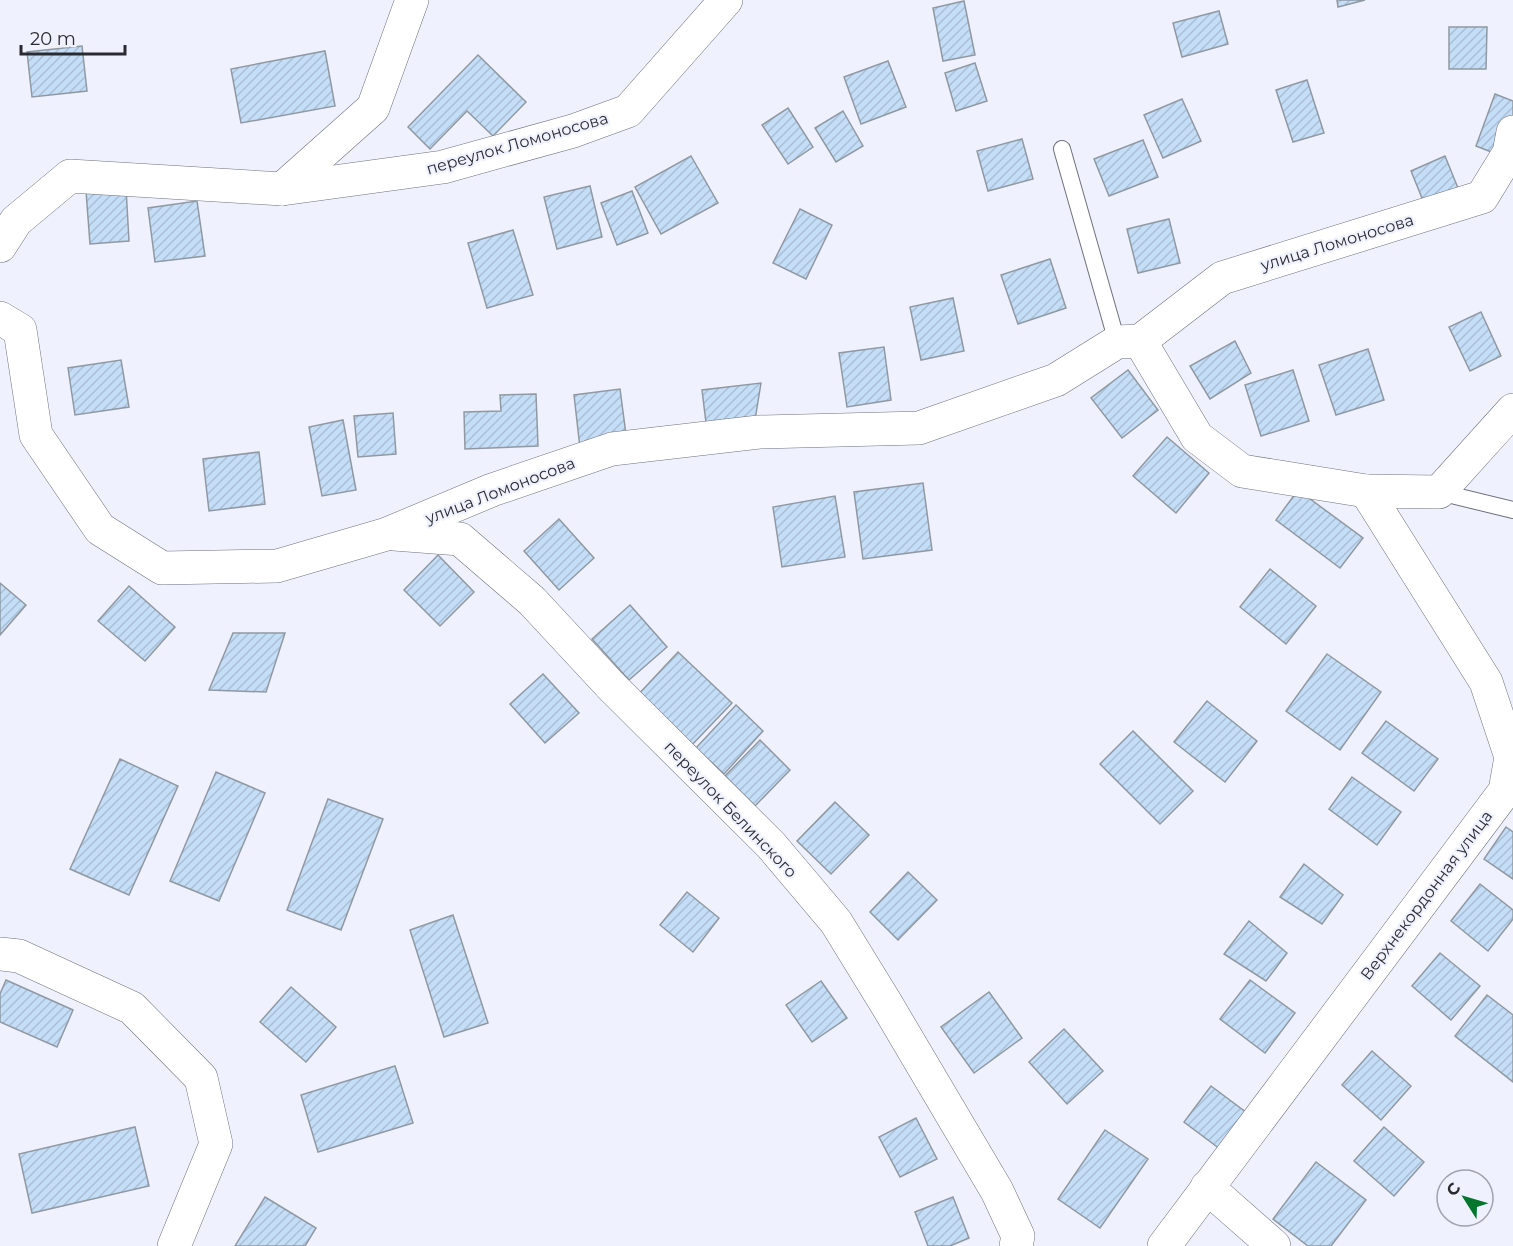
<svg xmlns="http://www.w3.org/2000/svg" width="1513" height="1246" font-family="Montserrat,sans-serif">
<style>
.building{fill:url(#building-hatch);stroke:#9099a2;stroke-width:1.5}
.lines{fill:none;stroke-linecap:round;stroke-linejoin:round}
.service-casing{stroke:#6f717c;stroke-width:18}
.minor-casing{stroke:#6f717c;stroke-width:34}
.service{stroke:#fff;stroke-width:16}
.minor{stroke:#fff;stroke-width:33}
.labels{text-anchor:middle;stroke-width:4.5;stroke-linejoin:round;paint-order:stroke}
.street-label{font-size:16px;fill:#2a2b30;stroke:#eff2fe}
</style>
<defs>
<pattern id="building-hatch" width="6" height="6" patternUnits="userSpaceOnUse" patternTransform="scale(1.5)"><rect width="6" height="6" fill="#c5def8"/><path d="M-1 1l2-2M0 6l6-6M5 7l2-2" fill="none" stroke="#a9bfd5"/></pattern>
</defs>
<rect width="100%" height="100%" fill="#eff2fe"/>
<g class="building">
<polygon points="1337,0 1365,0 1338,7"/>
<polygon points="964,1 975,55 943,61 933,8"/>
<polygon points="1219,11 1228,44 1182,57 1173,23"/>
<polygon points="1449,27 1487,27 1486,69 1449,69"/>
<polygon points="82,46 87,91 32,97 27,52"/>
<polygon points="325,51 335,106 241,123 231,69"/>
<polygon points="478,55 526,102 493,136 467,111 430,149 408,127"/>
<polygon points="888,61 906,107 861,124 844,77"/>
<polygon points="975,63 987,101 956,111 945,73"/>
<polygon points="1307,80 1324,133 1293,142 1276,90"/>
<polygon points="1495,94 1513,101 1513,117 1499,155 1476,146"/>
<polygon points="1182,99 1201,141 1163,158 1144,115"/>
<polygon points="788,108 813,147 788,164 762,125"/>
<polygon points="843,111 863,146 836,162 815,128"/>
<polygon points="1022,139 1033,179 988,191 977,151"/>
<polygon points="1143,140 1158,177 1109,196 1094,159"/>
<polygon points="691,156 718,203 661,234 635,187"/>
<polygon points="1445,156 1460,193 1426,208 1411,171"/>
<polygon points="590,186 602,237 557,249 544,197"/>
<polygon points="126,188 129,241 90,244 86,191"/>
<polygon points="632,191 648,233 617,245 601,203"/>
<polygon points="197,201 205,256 155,262 148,208"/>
<polygon points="800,209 832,225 806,279 773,263"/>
<polygon points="1169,219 1180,263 1138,273 1127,229"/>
<polygon points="513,230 533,295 487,308 468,243"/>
<polygon points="1050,259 1066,308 1018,324 1001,275"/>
<polygon points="953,298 964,351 921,360 910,307"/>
<polygon points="1481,312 1501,356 1470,371 1449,327"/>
<polygon points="1235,341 1251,373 1210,399 1190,366"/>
<polygon points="884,347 891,400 847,407 839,353"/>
<polygon points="1368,349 1384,400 1336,415 1319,365"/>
<polygon points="121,360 129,407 75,415 68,368"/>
<polygon points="1128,370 1158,410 1122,438 1091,398"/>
<polygon points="1293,370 1309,421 1261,436 1245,385"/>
<polygon points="761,383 754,426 707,431 702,390"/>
<polygon points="620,389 627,442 580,448 574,395"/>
<polygon points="536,394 538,446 465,449 464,412 501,411 500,395"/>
<polygon points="393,413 396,454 358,457 354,416"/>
<polygon points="343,420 356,490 322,496 309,427"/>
<polygon points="1167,437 1209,473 1176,513 1133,476"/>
<polygon points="259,452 265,504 209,511 203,459"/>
<polygon points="923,483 932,550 863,559 854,492"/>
<polygon points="1298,490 1363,538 1340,568 1276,520"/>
<polygon points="835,496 845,557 782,567 773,507"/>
<polygon points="559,519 594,558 559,590 524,551"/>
<polygon points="438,555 474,592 440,626 404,590"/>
<polygon points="1270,569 1316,606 1286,644 1240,607"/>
<polygon points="0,583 26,605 0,635"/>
<polygon points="129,586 175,627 145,661 98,621"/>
<polygon points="630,605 667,647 629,680 592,639"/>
<polygon points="233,633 285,633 266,692 209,690"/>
<polygon points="678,652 732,703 689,748 636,697"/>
<polygon points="1327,654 1381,692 1340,750 1286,711"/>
<polygon points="543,674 579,713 545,743 510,704"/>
<polygon points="1207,701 1257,741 1225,782 1174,742"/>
<polygon points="736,705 763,731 724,774 696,748"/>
<polygon points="1386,721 1438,759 1414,791 1362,753"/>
<polygon points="1133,731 1193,791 1160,824 1100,764"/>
<polygon points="760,740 790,770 755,806 725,776"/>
<polygon points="120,759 178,786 129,895 70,869"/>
<polygon points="216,772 265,793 219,901 170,881"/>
<polygon points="1352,777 1401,812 1377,845 1329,809"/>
<polygon points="328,799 383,819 341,930 287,910"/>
<polygon points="835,802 869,835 831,874 797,841"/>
<polygon points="1506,827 1513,832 1513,879 1484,859"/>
<polygon points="1304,864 1343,895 1322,924 1280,897"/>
<polygon points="908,872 937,900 898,940 870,912"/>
<polygon points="1480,884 1513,910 1513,919 1488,951 1451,921"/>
<polygon points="687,892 719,918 693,952 660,925"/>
<polygon points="453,915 488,1023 444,1037 410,930"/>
<polygon points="1249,921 1287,953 1266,981 1224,954"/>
<polygon points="1440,953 1480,986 1451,1020 1412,986"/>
<polygon points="6,980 73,1010 57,1047 0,1022 0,994"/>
<polygon points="1250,980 1295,1013 1265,1053 1220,1019"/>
<polygon points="821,981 847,1018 812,1042 786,1005"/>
<polygon points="291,987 336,1027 306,1062 260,1022"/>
<polygon points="989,992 1022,1038 974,1073 941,1027"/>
<polygon points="1487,995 1513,1015 1513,1082 1455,1036"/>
<polygon points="1064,1029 1103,1071 1067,1104 1029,1062"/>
<polygon points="1372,1051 1411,1086 1381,1120 1342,1085"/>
<polygon points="395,1066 413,1123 318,1152 301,1095"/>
<polygon points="1211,1086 1247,1113 1220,1149 1184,1122"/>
<polygon points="916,1118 937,1159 900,1177 879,1137"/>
<polygon points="135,1127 149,1186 32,1213 19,1154"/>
<polygon points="1384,1127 1424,1162 1394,1196 1354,1161"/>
<polygon points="1105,1130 1148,1159 1100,1228 1058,1199"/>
<polygon points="1316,1162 1366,1200 1331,1246 1308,1246 1273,1219"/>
<polygon points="265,1197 316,1228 305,1246 235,1246"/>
<polygon points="953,1197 969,1238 950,1246 928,1246 915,1212"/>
</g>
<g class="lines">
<g class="service-casing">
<g id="service">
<polyline points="1062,149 1117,342"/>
<polyline points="1439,492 1513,510"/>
</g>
</g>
<g class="minor-casing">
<g id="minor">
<polyline points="282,189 373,108 412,0"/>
<polyline points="0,246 16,221 70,176 282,189 443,167 573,131 628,111 726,0"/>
<polyline points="0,318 20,330 36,435 100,529 162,568 277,566 387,534 492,490 612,449 759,432 919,428 1056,380 1117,342 1140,341 1222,278 1482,197 1509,153 1513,132"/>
<polyline points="1140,341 1197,437 1242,471 1366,491"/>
<polyline points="394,534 460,539 532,601 611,686 771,845 836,922 887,1005 997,1191 1018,1236 1016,1246"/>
<polyline points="0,954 19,956 132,1008 201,1078 216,1144 174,1246"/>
<polyline points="1207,1187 1274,1246"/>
<polyline points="1164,1246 1505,791 1511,757 1486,682 1366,491 1439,492 1513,410"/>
</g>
</g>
<use href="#service" class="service"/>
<use href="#minor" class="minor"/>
</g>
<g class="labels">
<g class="street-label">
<text transform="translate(517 143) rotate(-16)" y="6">переулок Ломоносова</text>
<text transform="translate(1337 242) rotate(-17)" y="6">улица Ломоносова</text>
<text transform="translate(500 490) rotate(-21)" y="6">улица Ломоносова</text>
<text transform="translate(731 809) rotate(46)" y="6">переулок Белинского</text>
<text transform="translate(1426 895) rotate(-53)" y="6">Верхнекордонная улица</text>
</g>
</g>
<g transform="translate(1465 1198) rotate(307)"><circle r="28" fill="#eff2fe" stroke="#a0a2ac" stroke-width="1.5"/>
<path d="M0-4.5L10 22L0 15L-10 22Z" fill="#00772c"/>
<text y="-9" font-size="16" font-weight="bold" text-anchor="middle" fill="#2a2b30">С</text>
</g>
<path d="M21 45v9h104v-9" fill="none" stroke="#2a2b30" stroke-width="3"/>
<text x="30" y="45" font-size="18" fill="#2a2b30" stroke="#eff2fe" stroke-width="4.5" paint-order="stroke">20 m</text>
</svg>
